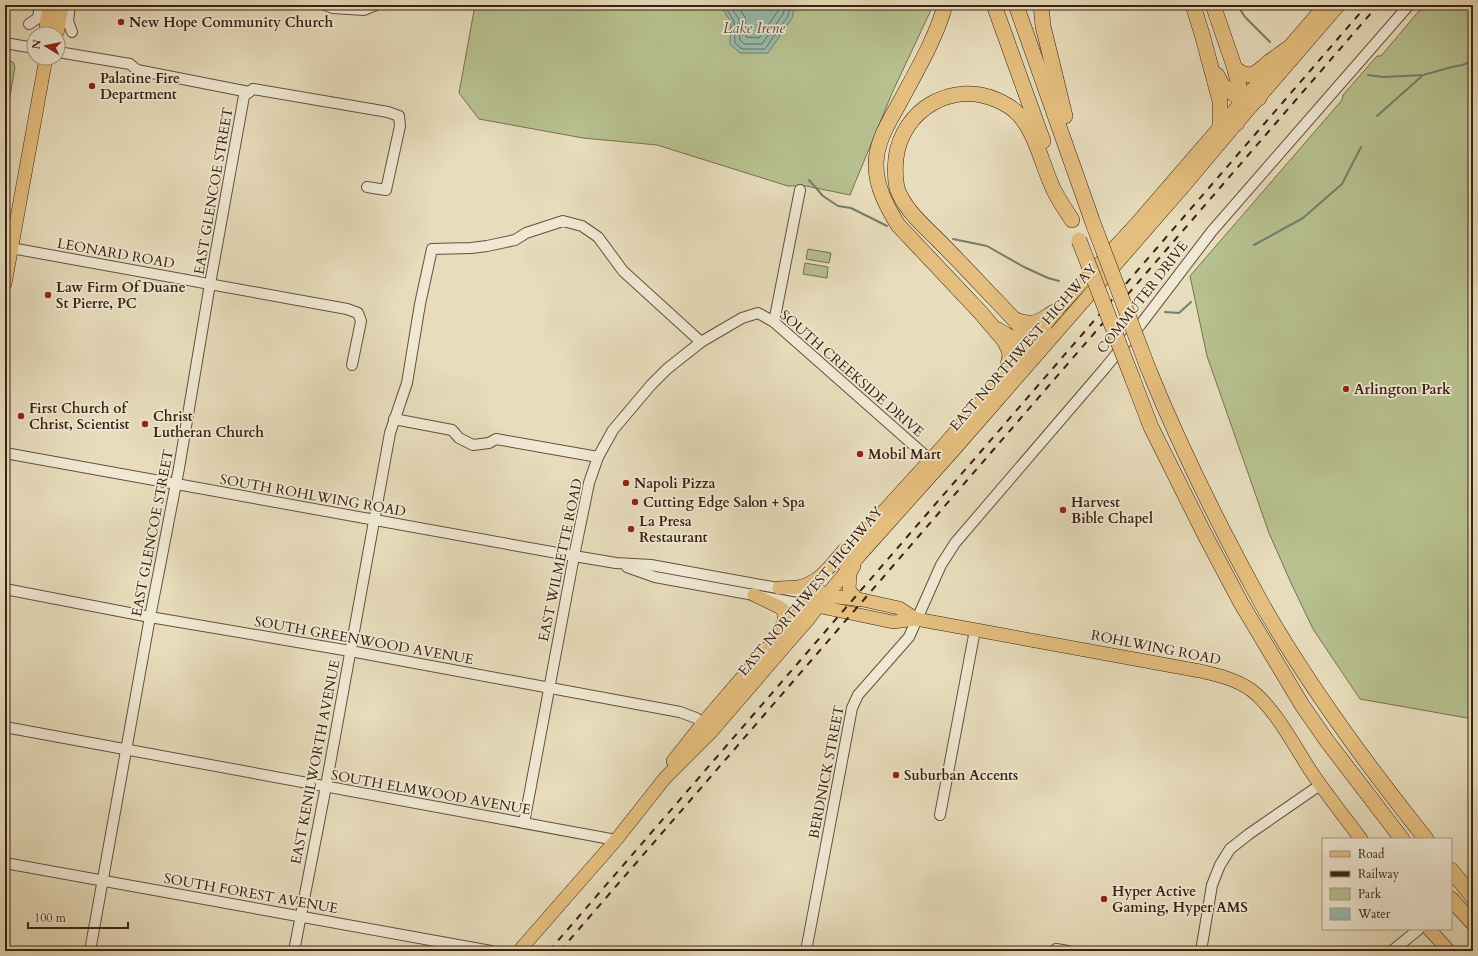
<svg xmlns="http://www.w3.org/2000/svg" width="1478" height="956" font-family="Cardo,serif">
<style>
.green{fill:#b7c08f;stroke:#797050}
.water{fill:#97bcae;stroke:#727e6f}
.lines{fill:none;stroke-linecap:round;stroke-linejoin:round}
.shore{stroke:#696e60;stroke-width:1}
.stream{stroke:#727e6f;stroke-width:2}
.minor-casing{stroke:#664f3c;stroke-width:12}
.major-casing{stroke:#3b2011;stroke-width:14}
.highway-casing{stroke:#3b2011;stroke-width:16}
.minor{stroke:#efe8d3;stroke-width:10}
.major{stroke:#e4be7e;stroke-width:13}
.highway{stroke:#e4be7e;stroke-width:15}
.rail{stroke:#3b2011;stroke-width:2;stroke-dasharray:7 7;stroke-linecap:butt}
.highway-bridge-casing{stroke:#3b2011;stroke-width:16;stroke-linecap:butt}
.highway-bridge{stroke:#e4be7e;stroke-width:15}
.poi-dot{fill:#8f2418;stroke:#efe8d3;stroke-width:1.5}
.labels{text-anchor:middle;stroke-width:3.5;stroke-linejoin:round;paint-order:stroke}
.poi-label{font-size:14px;font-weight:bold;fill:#3b2011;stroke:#efe8d3;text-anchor:start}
.street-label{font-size:14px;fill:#3b2011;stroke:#efe8d3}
.water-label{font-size:15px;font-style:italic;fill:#574f40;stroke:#efe8d3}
</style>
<rect width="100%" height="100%" fill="#e7dcbb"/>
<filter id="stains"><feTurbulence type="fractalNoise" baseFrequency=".005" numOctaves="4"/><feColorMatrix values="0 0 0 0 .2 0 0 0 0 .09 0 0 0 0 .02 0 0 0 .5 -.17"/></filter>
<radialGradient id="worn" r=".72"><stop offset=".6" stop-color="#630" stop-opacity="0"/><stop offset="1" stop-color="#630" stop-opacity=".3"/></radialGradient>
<g class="green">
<polygon points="475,5 932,5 931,10 893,91 850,195 806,186 788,186 657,145 583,138 479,119 459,93"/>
<polygon points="1424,5 1473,5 1473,719 1360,699 1313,629 1291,583 1269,533 1207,356 1190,276 1342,100 1343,95 1377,56 1381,56"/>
<polygon points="5,61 13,62 15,67 5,125"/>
<polygon points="808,249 831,253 829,263 806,259"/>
<polygon points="805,263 828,267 827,278 803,274"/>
</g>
<polygon class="water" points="720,5 795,5 792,18 768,53 740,53 730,44 731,22"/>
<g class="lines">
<g class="shore">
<polyline points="724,5 734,21 735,43 742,49 765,49 788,16 791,5"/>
<polyline points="729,5 739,19 740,40 744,44 762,44 783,14 786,5"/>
<polyline points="737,5 745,17 746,37 759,38 778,11 780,5"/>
</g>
<g class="stream">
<polyline points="1237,5 1245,17 1270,42"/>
<polyline points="1368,75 1383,77 1423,75 1452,67 1462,65 1473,61"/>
<polyline points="1377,116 1422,76"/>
<polyline points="809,180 823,196 838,206 851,208 887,226"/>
<polyline points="953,239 987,246 1024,267 1048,278 1059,281"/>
<polyline points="1254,245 1303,218 1342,184 1361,147"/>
<polyline points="1165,312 1179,313 1191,302"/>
</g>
<g class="minor-casing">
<g id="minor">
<polyline points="70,5 68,21 72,32"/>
<polyline points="325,5 333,8 364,10 376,5"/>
<polyline points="29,24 38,18 40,5"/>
<polyline points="5,43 34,48"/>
<polyline points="58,52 130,64 137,70 249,92"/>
<polyline points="11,248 347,309 358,313 361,321 352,365"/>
<polyline points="774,322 800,190"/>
<polyline points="394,419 452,430 459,438 473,445 489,443 496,439 598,457"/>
<polyline points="5,453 574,556 616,563 651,565 816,595"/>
<polyline points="627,567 655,577 808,605"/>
<polyline points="5,589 150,617 350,651 680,712 696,718 708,727"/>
<polyline points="5,727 616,840"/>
<polyline points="940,815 975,630"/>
<polyline points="524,823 574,556 589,483 598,457 613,430 651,385 667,369 701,342 742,318 758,313 774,322 936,465"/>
<polyline points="5,863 491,951"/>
<polyline points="1056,949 1068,951"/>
<polyline points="90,951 150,617 179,468 210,284 244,96 253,89 388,112 399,116 400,126 386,190 367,187"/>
<polyline points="294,951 326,786 390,433 407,383 420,304 432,249 471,248 487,246 515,240 526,233 563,221 582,226 598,237 623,271 701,342"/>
<polyline points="806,951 852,708 858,695 909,637 941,565 955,543 1105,368 1141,324 1212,231 1409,5"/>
<polyline points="1201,951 1212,885 1220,865 1230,849 1249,834 1320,785"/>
<polyline points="1392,951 1419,929"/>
</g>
</g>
<g class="major-casing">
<g id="major">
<polyline points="47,34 46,24 50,5"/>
<polyline points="56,34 58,30 62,5"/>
<polyline points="5,284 46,58"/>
<polyline points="842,563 881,514 943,446 1032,342 1056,311 1135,225 1325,5"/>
<polyline points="854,566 850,573 849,590 858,600"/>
<path d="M779 588C785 587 792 588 798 587 819 583 831 565 844 550"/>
<polyline points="754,595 779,607 783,610 785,620 779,631"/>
<polyline points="820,595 863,600 899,608 916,619"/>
<path d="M812 605 893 622 916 619 1200 671C1217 675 1236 679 1251 690 1274 707 1294 745 1310 770 1326 794 1344 816 1361 839"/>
<polyline points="673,761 703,723 775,639 820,591"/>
<polyline points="1429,929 1449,951"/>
<polyline points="519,951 616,840 665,778 712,731 785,646 807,621 826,596 860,555 954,450 1185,185 1237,123 1339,5"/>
</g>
</g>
<g class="highway-casing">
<g id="highway">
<path d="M945 5C937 36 916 72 901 100 890 121 876 140 876 165 876 187 887 207 898 225L980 312 1004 340 1009 350 1010 356 1007 370"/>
<polyline points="994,5 1043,141"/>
<polyline points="1016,5 1093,223"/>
<polyline points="1041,5 1043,26 1065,116"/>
<polyline points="1193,5 1202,34 1220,101 1220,125"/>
<polyline points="1213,5 1234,66 1243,101 1237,123"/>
<path d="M1235 69C1252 80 1255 74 1268 63 1274 58 1281 54 1287 49"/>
<polyline points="1217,75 1222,85 1243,101 1249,101 1259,98"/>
<path d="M1016 320C1037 327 1038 321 1056 311"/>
<path d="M998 330C1018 344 1029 342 1052 336"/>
<path d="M1038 352C1025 329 1007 312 988 292 972 275 955 257 938 240 923 225 904 209 897 188 895 179 895 168 896 158 902 110 952 80 997 100 1003 103 1010 106 1015 111 1034 127 1042 164 1052 186 1057 198 1065 209 1072 220"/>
<path d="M1148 368C1181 449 1220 528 1262 604 1309 687 1367 765 1426 839"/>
<polyline points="1133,380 1151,427 1205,535 1241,603 1302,705 1327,741 1402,839"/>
<polyline points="1451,870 1473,897"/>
<polyline points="1451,899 1473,923"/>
</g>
</g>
<use href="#minor" class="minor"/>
<use href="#major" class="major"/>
<use href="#highway" class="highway"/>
<g class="rail">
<polyline points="549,951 1367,5"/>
<polyline points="560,951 1378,5"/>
</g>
<g class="highway-bridge-casing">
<g id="highway-bridge">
<polyline points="1093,223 1148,368"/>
<polyline points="1079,240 1133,380"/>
</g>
</g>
<use href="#highway-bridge" class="highway-bridge"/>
</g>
<g class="poi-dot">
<circle cx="121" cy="22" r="4"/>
<circle cx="92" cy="86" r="4"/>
<circle cx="48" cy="295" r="4"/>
<circle cx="1346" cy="389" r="4"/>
<circle cx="21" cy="416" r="4"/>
<circle cx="145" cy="424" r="4"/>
<circle cx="860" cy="454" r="4"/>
<circle cx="626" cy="483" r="4"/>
<circle cx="635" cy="502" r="4"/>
<circle cx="1063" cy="510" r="4"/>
<circle cx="631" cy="529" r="4"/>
<circle cx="896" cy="775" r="4"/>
<circle cx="1104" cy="899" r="4"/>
</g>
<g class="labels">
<g class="poi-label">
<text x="129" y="27">New Hope Community Church</text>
<text x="100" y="83">Palatine Fire<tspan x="100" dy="16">Department</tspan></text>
<text x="56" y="292">Law Firm Of Duane<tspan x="56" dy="16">St Pierre, PC</tspan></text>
<text x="1354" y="394">Arlington Park</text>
<text x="29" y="413">First Church of<tspan x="29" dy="16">Christ, Scientist</tspan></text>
<text x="153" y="421">Christ<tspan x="153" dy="16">Lutheran Church</tspan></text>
<text x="868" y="459">Mobil Mart</text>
<text x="634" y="488">Napoli Pizza</text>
<text x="643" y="507">Cutting Edge Salon + Spa</text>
<text x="1071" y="507">Harvest<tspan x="1071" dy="16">Bible Chapel</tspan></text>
<text x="639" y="526">La Presa<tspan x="639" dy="16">Restaurant</tspan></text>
<text x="904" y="780">Suburban Accents</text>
<text x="1112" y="896">Hyper Active<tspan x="1112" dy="16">Gaming, Hyper AMS</tspan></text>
</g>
<g class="street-label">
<text transform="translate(213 191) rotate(-80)" y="5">EAST GLENCOE STREET</text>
<text transform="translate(116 253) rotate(10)" y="5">LEONARD ROAD</text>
<text transform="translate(1142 297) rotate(-52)" y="5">COMMUTER DRIVE</text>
<text transform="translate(1023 347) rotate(-49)" y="5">EAST NORTHWEST HIGHWAY</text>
<text transform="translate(852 373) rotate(41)" y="5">SOUTH CREEKSIDE DRIVE</text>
<text transform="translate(313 495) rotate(10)" y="5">SOUTH ROHLWING ROAD</text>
<text transform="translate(152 533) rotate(-79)" y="5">EAST GLENCOE STREET</text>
<text transform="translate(560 560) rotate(-78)" y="5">EAST WILMETTE ROAD</text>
<text transform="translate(810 591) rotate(-50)" y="5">EAST NORTHWEST HIGHWAY</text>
<text transform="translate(364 640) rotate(10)" y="5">SOUTH GREENWOOD AVENUE</text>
<text transform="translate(1156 647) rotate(11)" y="5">ROHLWING ROAD</text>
<text transform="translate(315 762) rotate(-79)" y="5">EAST KENILWORTH AVENUE</text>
<text transform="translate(826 772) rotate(-79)" y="5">BERDNICK STREET</text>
<text transform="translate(431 792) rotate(10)" y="5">SOUTH ELMWOOD AVENUE</text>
<text transform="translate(251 893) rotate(10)" y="5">SOUTH FOREST AVENUE</text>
</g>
<g class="water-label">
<text x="754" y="33">Lake Irene</text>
</g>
</g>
<rect width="1478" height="956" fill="none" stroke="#e7dcbb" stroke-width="20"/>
<rect x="6" y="6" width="1466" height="944" fill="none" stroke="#3b2011" stroke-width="2"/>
<rect x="10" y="10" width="1458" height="936" fill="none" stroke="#3b2011"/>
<rect x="1322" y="838" width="130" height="92" fill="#efe8d3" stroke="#a79885"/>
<rect x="1330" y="851" width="20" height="6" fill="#e4be7e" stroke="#a79885"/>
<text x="1358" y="858" font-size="12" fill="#3b2011">Road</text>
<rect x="1330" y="871" width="20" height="6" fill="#3b2011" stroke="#a79885"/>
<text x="1358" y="878" font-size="12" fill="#3b2011">Railway</text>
<rect x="1330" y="888" width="20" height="12" fill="#b7c08f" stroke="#a79885"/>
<text x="1358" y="898" font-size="12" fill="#3b2011">Park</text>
<rect x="1330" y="908" width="20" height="12" fill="#97bcae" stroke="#a79885"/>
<text x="1358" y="918" font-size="12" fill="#3b2011">Water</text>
<g transform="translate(46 46) rotate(280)"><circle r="19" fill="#efe8d3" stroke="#a79885"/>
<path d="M0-3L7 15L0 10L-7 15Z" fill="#8f2418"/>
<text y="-6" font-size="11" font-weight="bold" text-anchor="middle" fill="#3b2011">N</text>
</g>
<path d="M28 922v6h100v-6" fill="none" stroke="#3b2011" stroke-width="2"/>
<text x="34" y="922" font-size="12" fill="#3b2011" stroke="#efe8d3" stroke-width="3" paint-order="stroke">100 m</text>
<rect width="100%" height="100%" filter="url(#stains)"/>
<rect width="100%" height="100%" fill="url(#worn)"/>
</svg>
